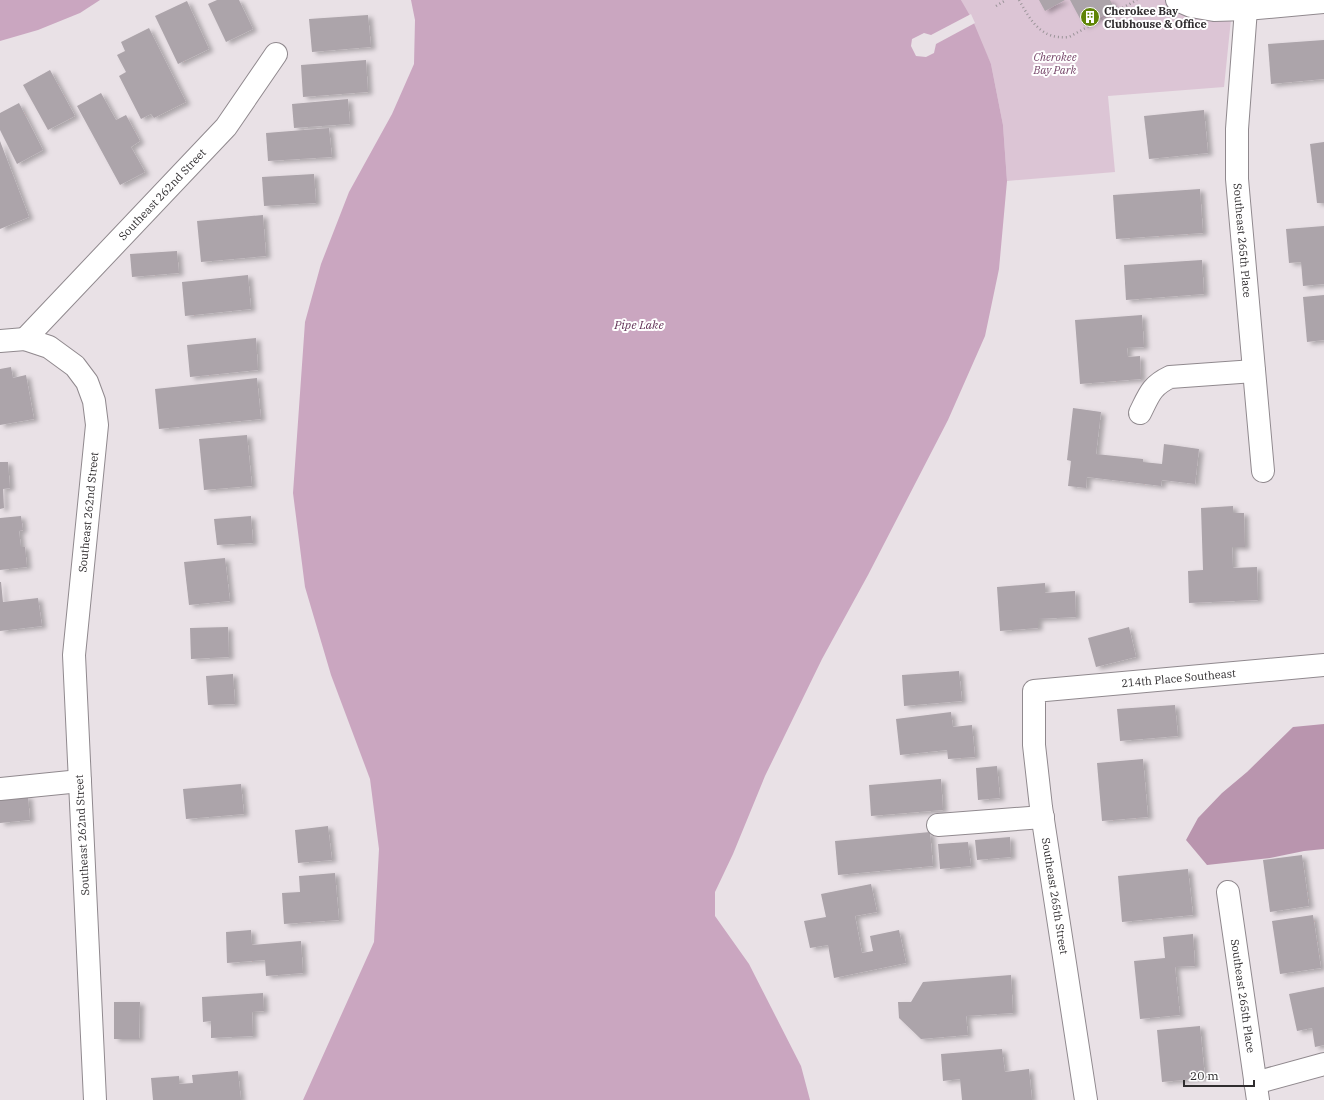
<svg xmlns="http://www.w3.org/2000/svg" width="1324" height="1100" font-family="'IBM Plex Serif',serif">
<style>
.green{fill:#dcc5d5}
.forest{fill:#b995ae}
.water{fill:#caa6c0}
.pier{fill:#e9e1e6}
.building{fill:#aca4aa;filter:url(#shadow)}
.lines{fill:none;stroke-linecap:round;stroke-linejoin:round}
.minor-casing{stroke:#90898e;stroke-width:24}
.path{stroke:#999397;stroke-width:2.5;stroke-dasharray:1 3;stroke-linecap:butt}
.minor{stroke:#fff;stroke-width:22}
.labels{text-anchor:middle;stroke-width:4;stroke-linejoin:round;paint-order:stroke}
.poi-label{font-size:11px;font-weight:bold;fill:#302d2f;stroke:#fff;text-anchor:start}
.park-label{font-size:11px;font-style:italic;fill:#744367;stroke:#fff}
.street-label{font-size:11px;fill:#302d2f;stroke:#fff}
.water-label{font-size:12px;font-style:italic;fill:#653559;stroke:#fff}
</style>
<defs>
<filter id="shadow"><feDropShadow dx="4.5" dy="2.5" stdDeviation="2" flood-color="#0004"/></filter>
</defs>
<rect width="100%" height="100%" fill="#e9e1e6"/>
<polygon class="green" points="961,0 1233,0 1224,87 1108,96 1115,172 1007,181 1003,125 991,64"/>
<polygon class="forest" points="1324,724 1324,849 1304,851 1270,858 1207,865 1186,840 1198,818 1222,793 1247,772 1293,727"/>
<g class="water">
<polygon points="0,0 100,0 80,13 38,30 0,41"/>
<polygon points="411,0 961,0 973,21 991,64 1003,125 1007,181 999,269 985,336 948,420 868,575 822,659 765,776 733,854 715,892 715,916 749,964 801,1066 810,1100 303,1100 374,942 379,849 370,779 331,675 305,587 293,493 305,322 321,264 349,192 392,114 414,64 415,20"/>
</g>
<polygon class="pier" points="971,14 975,23 936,44 934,53 926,57 916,56 911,46 912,39 924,33 931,35"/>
<g class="building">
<polygon points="217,0 239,0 253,29 226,42 208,4"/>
<polygon points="1039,0 1065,0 1045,11"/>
<polygon points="1070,0 1110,0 1115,9 1084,26"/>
<polygon points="187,1 209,49 178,64 155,16"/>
<polygon points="368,15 371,47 312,52 309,19"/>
<polygon points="149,28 186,102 154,118 151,114 141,119 119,76 126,72 117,55 125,51 121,42"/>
<polygon points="1324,40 1324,79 1271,84 1268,44"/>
<polygon points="366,60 368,92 303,97 301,65"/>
<polygon points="50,70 75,116 48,130 23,85"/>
<polygon points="101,93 116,120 126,115 140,141 131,147 145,172 120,185 77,106"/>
<polygon points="348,99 350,124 294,128 292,104"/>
<polygon points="19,103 43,150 17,164 0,130 0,113"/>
<polygon points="1204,110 1208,153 1149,159 1144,116"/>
<polygon points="329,128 332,157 268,161 266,133"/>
<polygon points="0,141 29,217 0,229"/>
<polygon points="1324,142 1324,203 1317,203 1310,144"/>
<polygon points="314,174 316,203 264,206 262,177"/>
<polygon points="1200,189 1203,233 1116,239 1113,195"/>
<polygon points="263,215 266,256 201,262 197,221"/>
<polygon points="1324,226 1324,284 1303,286 1301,262 1289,263 1286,229"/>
<polygon points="177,251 179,273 132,277 130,254"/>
<polygon points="1202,260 1204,294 1126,300 1124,265"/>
<polygon points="248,275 251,309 185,316 182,282"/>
<polygon points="1324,295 1324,340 1307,342 1303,297"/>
<polygon points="1142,315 1144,347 1127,348 1128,357 1140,356 1141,379 1080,384 1075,320"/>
<polygon points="256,338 258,370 190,377 187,345"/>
<polygon points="11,367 13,378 26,375 34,419 0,425 0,369"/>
<polygon points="257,378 261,419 159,429 155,389"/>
<polygon points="1073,408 1101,412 1096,454 1143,459 1143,462 1162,464 1164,444 1199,449 1195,484 1162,480 1161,486 1087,477 1086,488 1068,486 1071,461 1067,460"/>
<polygon points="247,435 252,486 204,490 199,439"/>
<polygon points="0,462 8,462 10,488 3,489 4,508 0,509"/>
<polygon points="1233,506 1233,513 1244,513 1245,547 1232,547 1233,568 1257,567 1258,600 1189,603 1188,571 1203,570 1201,508"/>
<polygon points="21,516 23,530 19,531 21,547 25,547 27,567 0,570 0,518"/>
<polygon points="251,516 253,543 217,545 214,519"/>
<polygon points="225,558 230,601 189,605 184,562"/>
<polygon points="0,582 1,582 3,602 38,598 42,626 0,631"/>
<polygon points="1045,583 1045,593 1075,591 1076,617 1038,619 1038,628 1000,631 997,587"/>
<polygon points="228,627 229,657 191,659 190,628"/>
<polygon points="1129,627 1136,657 1096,667 1088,638"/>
<polygon points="959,671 962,701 904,706 902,675"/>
<polygon points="233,674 235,704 208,705 206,676"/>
<polygon points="1175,705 1178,736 1120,741 1117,709"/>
<polygon points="951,712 953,727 972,725 975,757 948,759 947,750 900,755 896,719"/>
<polygon points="1143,759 1148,817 1102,821 1097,763"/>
<polygon points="997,766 1000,798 978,800 976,768"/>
<polygon points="941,779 943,810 871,816 869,785"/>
<polygon points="241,784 244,814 186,819 183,789"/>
<polygon points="28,796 30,820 0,823 0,799"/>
<polygon points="328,826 332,860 298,863 295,830"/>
<polygon points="930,832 933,866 838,875 835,841"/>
<polygon points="1010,837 1011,857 977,860 975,840"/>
<polygon points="968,842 971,866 940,869 938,844"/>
<polygon points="1302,855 1309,906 1270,912 1263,860"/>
<polygon points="1188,869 1193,915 1122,922 1118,876"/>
<polygon points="335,873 339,920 284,924 282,893 300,892 299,876"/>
<polygon points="871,884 877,912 855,916 862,953 873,951 870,936 899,930 906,963 834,978 828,945 810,948 804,921 826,917 821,894"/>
<polygon points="1313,915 1321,968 1280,974 1272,921"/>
<polygon points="251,930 252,945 301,941 303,973 266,976 265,960 227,963 226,932"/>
<polygon points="1193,934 1195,966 1175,967 1180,1015 1140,1019 1134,961 1165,958 1163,937"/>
<polygon points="1011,975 1013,1013 966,1016 968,1035 921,1039 899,1018 898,1002 911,1002 923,982"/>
<polygon points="1324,987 1324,1045 1315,1047 1312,1028 1297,1031 1289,994"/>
<polygon points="263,993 264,1011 252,1012 253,1036 211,1038 211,1021 203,1022 202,997"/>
<polygon points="114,1002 140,1002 139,1039 114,1039"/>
<polygon points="1200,1026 1205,1078 1162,1082 1157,1030"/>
<polygon points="1002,1049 1005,1072 1029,1069 1032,1100 962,1100 960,1079 943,1081 941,1054"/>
<polygon points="238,1071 241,1100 153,1100 151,1078 179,1076 179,1084 193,1083 192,1075"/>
</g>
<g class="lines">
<g class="minor-casing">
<g id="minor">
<polyline points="1177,0 1191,6 1214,10 1246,9 1324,2"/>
<path id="s1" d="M1246 9 1237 129V179L1263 471"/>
<polyline points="0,341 25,339"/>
<path d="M1140 413C1149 395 1151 386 1170 377L1254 371"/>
<polyline points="0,789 80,781"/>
<polyline points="938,825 1043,817"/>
<path id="s2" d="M1228 892 1258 1100"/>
<polyline points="1255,1083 1324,1064"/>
<path id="s3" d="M95 1100 74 655 97 425 94 401 87 382 75 366 49 347 25 339 226 127 276 54"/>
<path id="s4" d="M1086 1100 1041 807 1034 745V691L1324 665"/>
</g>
</g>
<g class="path">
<path d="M1019 0C1031 21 1041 40 1069 37L1137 0"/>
<polyline points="996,6 1006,0"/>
</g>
<use href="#minor" class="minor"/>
</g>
<defs>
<g id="building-disc" transform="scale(1)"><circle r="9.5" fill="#5f8406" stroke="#fff"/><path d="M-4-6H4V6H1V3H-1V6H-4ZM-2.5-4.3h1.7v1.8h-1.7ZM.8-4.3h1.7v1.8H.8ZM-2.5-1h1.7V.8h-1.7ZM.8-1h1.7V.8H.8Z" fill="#fff"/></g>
</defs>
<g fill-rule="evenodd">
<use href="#building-disc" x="1090" y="17"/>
</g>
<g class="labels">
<g class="poi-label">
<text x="1104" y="15">Cherokee Bay<tspan x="1104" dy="13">Clubhouse &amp; Office</tspan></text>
</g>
<g class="park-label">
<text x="1055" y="61">Cherokee<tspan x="1055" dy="13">Bay Park</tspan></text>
</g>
<g class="street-label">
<text dy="4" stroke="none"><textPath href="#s3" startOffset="998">Southeast 262nd Street</textPath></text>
<text dy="4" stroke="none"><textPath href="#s1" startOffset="232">Southeast 265th Place</textPath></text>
<text dy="4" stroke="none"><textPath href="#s3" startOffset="589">Southeast 262nd Street</textPath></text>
<text dy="4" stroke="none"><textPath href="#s4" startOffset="558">214th Place Southeast</textPath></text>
<text transform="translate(82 835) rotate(-93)" y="4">Southeast 262nd Street</text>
<text transform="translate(1055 896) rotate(81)" y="4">Southeast 265th Street</text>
<text dy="4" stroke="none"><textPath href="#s2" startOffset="105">Southeast 265th Place</textPath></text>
</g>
<g class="water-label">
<text x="639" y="329">Pipe Lake</text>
</g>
</g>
<path d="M1184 1080v6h70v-6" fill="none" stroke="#302d2f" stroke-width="2"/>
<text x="1190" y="1080" font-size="12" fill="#302d2f" stroke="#ffffff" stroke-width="3" paint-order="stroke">20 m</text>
</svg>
